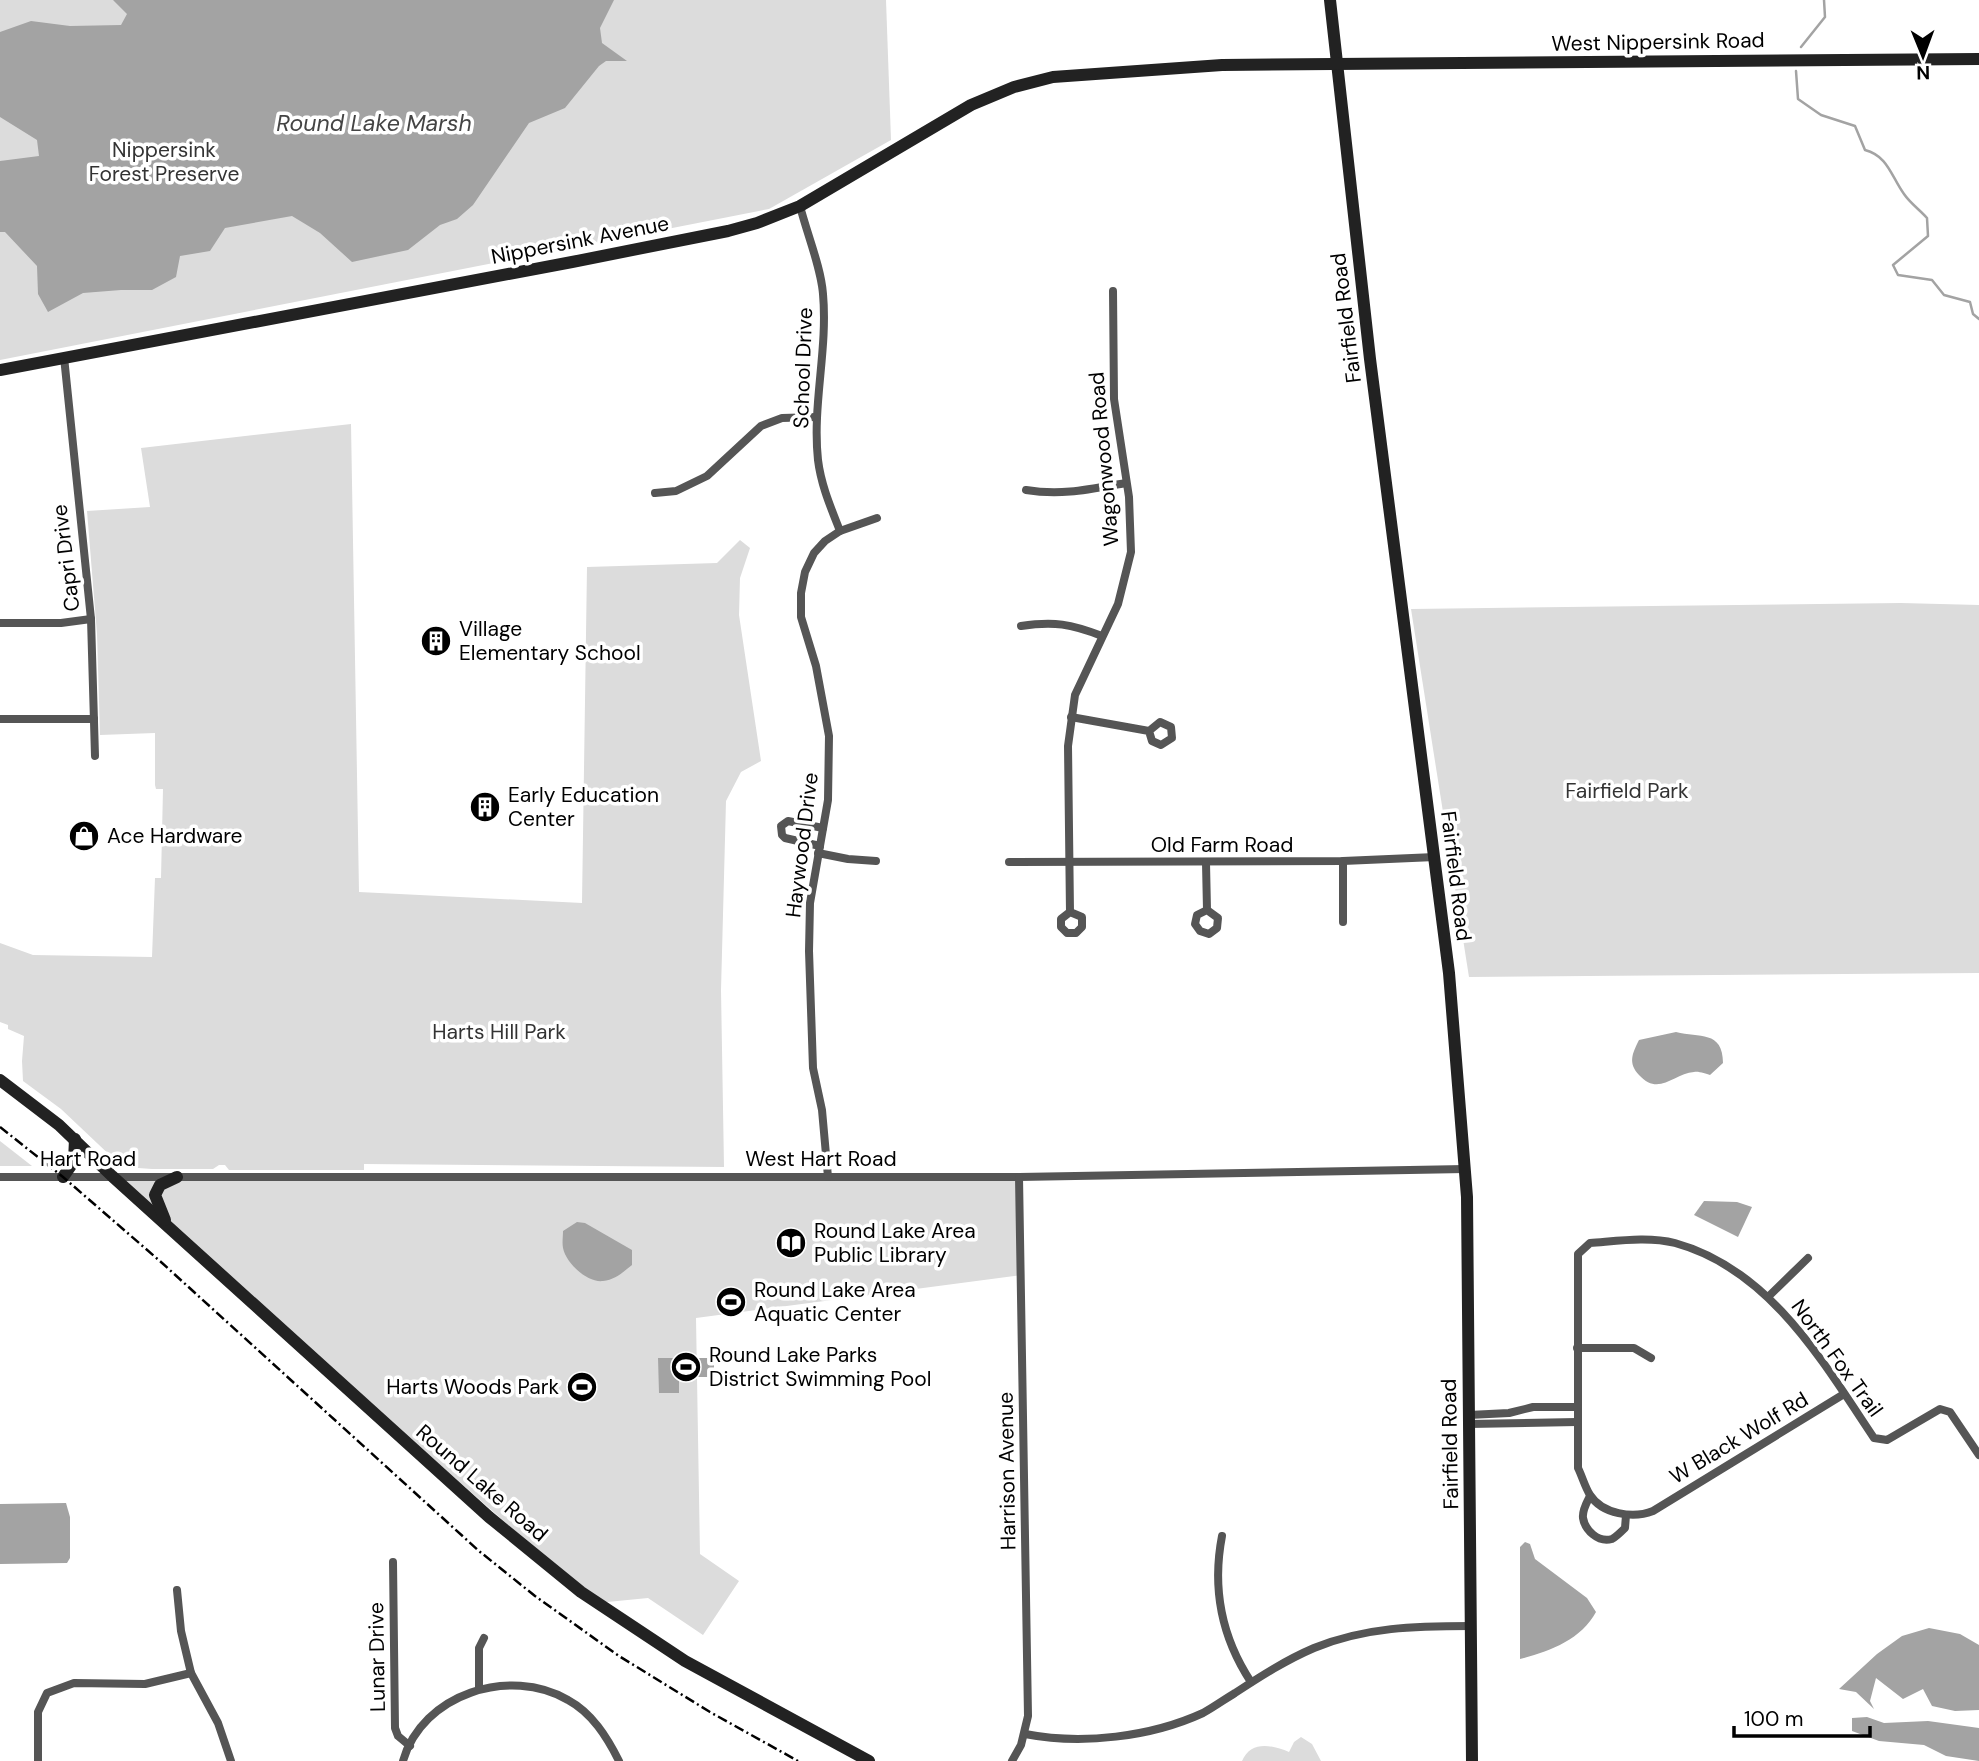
<svg xmlns="http://www.w3.org/2000/svg" width="1979" height="1761" font-family="'DM Sans',sans-serif">
<style>
.green{fill:#dcdcdc}
.water{fill:#a3a3a3}
.lines{fill:none;stroke-linecap:round;stroke-linejoin:round}
.stream{stroke:#a3a3a3;stroke-width:2.5}
.street{stroke:#555;stroke-width:8}
.secondary{stroke:#222;stroke-width:12}
.rail{stroke:#000;stroke-width:2.5;stroke-dasharray:10 3.5 2 3.5;stroke-linecap:butt}
.labels{text-anchor:middle;stroke-width:7;stroke-linejoin:round;paint-order:stroke}
.street-label{font-size:21px;fill:#000;stroke:#fff}
.park-label{font-size:21px;fill:#333;stroke:#fff}
.poi-label{font-size:21px;fill:#000;stroke:#fff;text-anchor:start}
.water-label{font-size:23px;font-style:italic;fill:#444;stroke:#fff}
</style>
<rect width="100%" height="100%" fill="#fff"/>
<g class="green">
<polygon points="0,0 886,0 891,140 769,209 0,360"/>
<polygon points="351,424 359,892 582,903 587,567 717,563 740,540 750,548 740,578 739,615 761,761 741,772 726,801 721,990 724,1167 364,1164 364,1170 229,1170 225,1165 219,1165 213,1169 152,1169 138,1168 116,1161 61,1109 23,1081 22,1061 24,1036 8,1029 8,1025 0,1022 0,943 33,955 152,957 155,878 161,878 163,789 156,789 155,785 155,733 100,735 97,634 87,511 150,507 141,448"/>
<polygon points="1901,603 1979,605 1979,973 1469,977 1411,609"/>
<polygon points="0,1141 32,1166 0,1166"/>
<polygon points="112,1176 1019,1177 1021,1275 696,1318 700,1554 739,1581 703,1635 648,1598 597,1603"/>
<path d="M1301 1737 1312 1744 1321 1761H1242C1251 1740 1272 1745 1289 1752L1294 1742Z"/>
</g>
<g class="water">
<polygon points="113,0 614,0 600,28 602,43 627,61 606,61 599,66 565,108 529,123 473,205 457,219 440,225 408,250 352,262 320,233 292,216 225,228 210,251 180,256 176,277 152,290 121,290 83,293 48,312 38,294 37,266 5,232 0,232 0,161 39,156 37,140 0,117 0,32 31,21 70,26 121,25 127,14"/>
<path d="M1676 1032C1699 1038 1723 1030 1723 1063L1710 1075C1706 1074 1699 1071 1694 1072 1674 1073 1659 1097 1639 1075 1628 1063 1632 1054 1639 1040Z"/>
<polygon points="1704,1201 1737,1202 1752,1207 1738,1237 1694,1215"/>
<path d="M577 1222 585 1223 632 1250V1265C623 1272 615 1280 603 1281 587 1283 566 1263 563 1248 562 1243 563 1236 563 1231Z"/>
<polygon points="658,1358 714,1358 714,1377 679,1377 679,1393 659,1393"/>
<polygon points="66,1503 70,1517 70,1558 67,1563 0,1564 0,1504"/>
<path d="M1525 1542 1530 1544 1535 1559 1587 1598 1596 1612C1581 1640 1548 1652 1520 1659V1547Z"/>
<polygon points="1929,1628 1960,1634 1979,1645 1979,1710 1955,1711 1932,1706 1923,1689 1903,1699 1876,1678 1870,1701 1874,1709 1856,1692 1839,1689 1877,1654 1902,1636"/>
<polygon points="1867,1717 1884,1723 1928,1721 1979,1728 1979,1761 1946,1756 1924,1745 1879,1741 1852,1731 1852,1718"/>
</g>
<g class="lines">
<g class="stream">
<polyline points="1801,47 1825,17 1824,0"/>
<path d="M1796 71 1798 99 1821 115 1855 126 1865 150C1888 156 1891 176 1904 194 1910 203 1920 210 1927 218L1928 236 1893 265 1898 275 1932 280 1944 295 1970 302 1973 314 1979 319"/>
</g>
<g class="street">
<path d="M800 206C807 234 821 267 823 294 828 350 812 405 818 460 821 485 831 508 840 531"/>
<polyline points="64,357 91,619 95,756"/>
<path d="M1026 490C1062 496 1091 489 1126 483"/>
<polyline points="655,493 676,491 707,476 761,426 782,418 817,417"/>
<polyline points="0,623 61,623 91,619"/>
<path d="M1021 626C1054 621 1071 624 1102 636"/>
<polyline points="1071,717 1149,731 1152,741 1161,745 1172,738 1171,727 1160,722 1149,731"/>
<polyline points="0,719 94,719"/>
<polyline points="820,846 785,838 782,835 781,826 788,821 823,828"/>
<polyline points="818,853 848,859 876,861"/>
<polyline points="1343,861 1343,922"/>
<polyline points="1009,862 1343,861 1435,857"/>
<polyline points="1206,863 1207,910 1197,915 1195,924 1200,931 1209,934 1217,928 1218,918 1207,910"/>
<polyline points="1070,912 1082,917 1082,927 1076,933 1067,933 1061,927 1061,919 1070,912 1068,746 1075,695 1118,604 1131,552 1129,497 1114,399 1113,291"/>
<polyline points="0,1177 1019,1177 1465,1169"/>
<polyline points="828,1177 822,1110 813,1068 809,951 810,903 828,800 829,736 816,666 801,617 801,593 805,572 814,553 825,541 840,531 877,518"/>
<polyline points="1769,1296 1808,1258"/>
<polyline points="1577,1348 1634,1348 1651,1358"/>
<path d="M1844 1394 1653 1511C1633 1519 1602 1514 1590 1495 1585 1487 1582 1476 1578 1468V1254L1590 1243C1617 1241 1648 1236 1675 1243 1770 1269 1823 1362 1874 1438L1887 1440 1940 1409 1950 1412 1979 1455"/>
<polyline points="1469,1415 1509,1413 1533,1407 1577,1407"/>
<polyline points="1469,1424 1577,1422"/>
<path d="M1590 1496C1587 1502 1582 1510 1583 1518 1585 1530 1598 1543 1612 1539 1616 1537 1622 1531 1625 1528L1626 1515"/>
<path d="M1222 1536C1212 1588 1222 1638 1251 1682"/>
<polyline points="393,1562 395,1728 398,1736 410,1746"/>
<polyline points="177,1590 181,1631 191,1673 218,1723 231,1761"/>
<polyline points="479,1688 479,1648 484,1638"/>
<path d="M1025 1734C1082 1745 1151 1737 1203 1713 1214 1707 1225 1699 1235 1693 1261 1676 1286 1660 1314 1648 1365 1627 1416 1626 1471 1626"/>
<polyline points="38,1761 38,1712 47,1693 74,1683 145,1684 191,1673"/>
<path d="M403 1761C422 1694 510 1666 568 1700 592 1713 607 1737 619 1761"/>
<polyline points="1012,1761 1021,1745 1028,1716 1019,1177"/>
</g>
<g class="secondary">
<polyline points="1330,0 1370,359 1449,973 1467,1197 1472,1761"/>
<polyline points="0,370 572,262 728,231 757,223 800,206 971,105 1014,87 1053,77 1222,65 1979,59"/>
<polyline points="0,1080 59,1125 112,1176 489,1517 581,1592 685,1661 869,1761"/>
<polyline points="63,1177 74,1161 75,1139"/>
<polyline points="165,1220 155,1195 160,1185 177,1177"/>
</g>
<polyline class="rail" points="0,1127 63,1177 161,1262 479,1551 535,1596 619,1656 710,1712 798,1761"/>
</g>
<defs>
<g id="building-disc" transform="scale(1.575)"><circle r="9.5" fill="#000" stroke="#fff"/><path d="M-4-6H4V6H1V3H-1V6H-4ZM-2.5-4.3h1.7v1.8h-1.7ZM.8-4.3h1.7v1.8H.8ZM-2.5-1h1.7V.8h-1.7ZM.8-1h1.7V.8H.8Z" fill="#fff"/></g>
<g id="shop-disc" transform="scale(1.575)"><circle r="9.5" fill="#000" stroke="#fff"/><path d="M-5-2.5h2.3a2.7 3.5 0 0 1 5.4 0H5L5.5 6h-11ZM-1.5-2.5h3a1.5 2.3 0 0 0-3 0Z" fill="#fff"/></g>
<g id="library-disc" transform="scale(1.575)"><circle r="9.5" fill="#000" stroke="#fff"/><path d="M-6-4Q-3-5.5-.7-3.5V5Q-3 3-6 4ZM6-4Q3-5.5 .7-3.5V5Q3 3 6 4Z" fill="#fff"/></g>
<g id="stadium-disc" transform="scale(1.575)"><circle r="9.5" fill="#000" stroke="#fff"/><path d="M0-5a6.5 5 0 1 0 0 10a6.5 5 0 1 0 0-10ZM-3.5-1.8h7v3.6h-7Z" fill="#fff"/></g>
</defs>
<g fill-rule="evenodd">
<use href="#building-disc" x="436" y="641"/>
<use href="#building-disc" x="485" y="807"/>
<use href="#shop-disc" x="84" y="836"/>
<use href="#library-disc" x="791" y="1243"/>
<use href="#stadium-disc" x="731" y="1302"/>
<use href="#stadium-disc" x="686" y="1367"/>
<use href="#stadium-disc" x="582" y="1387"/>
</g>
<g class="labels">
<g class="street-label">
<text transform="translate(1658 42) rotate(-1)" y="7">West Nippersink Road</text>
<text transform="translate(580 240) rotate(-11)" y="7">Nippersink Avenue</text>
<text transform="translate(1346 318) rotate(-97)" y="7">Fairfield Road</text>
<text transform="translate(803 368) rotate(-88)" y="7">School Drive</text>
<text transform="translate(1104 459) rotate(-95)" y="7">Wagonwood Road</text>
<text transform="translate(66 558) rotate(-97)" y="7">Capri Drive</text>
<text transform="translate(802 845) rotate(-83)" y="7">Haywood Drive</text>
<text x="1222" y="852">Old Farm Road</text>
<text transform="translate(1456 876) rotate(83)" y="7">Fairfield Road</text>
<text x="88" y="1166">Hart Road</text>
<text x="821" y="1166">West Hart Road</text>
<text transform="translate(1837 1358) rotate(54)" y="7">North Fox Trail</text>
<text transform="translate(1739 1438) rotate(-31)" y="7">W Black Wolf Rd</text>
<text transform="translate(1450 1444) rotate(-91)" y="7">Fairfield Road</text>
<text transform="translate(1007 1471) rotate(-91)" y="7">Harrison Avenue</text>
<text transform="translate(482 1483) rotate(41)" y="7">Round Lake Road</text>
<text transform="translate(377 1657) rotate(-91)" y="7">Lunar Drive</text>
</g>
<g class="park-label">
<text x="164" y="157">Nippersink<tspan x="164" dy="24">Forest Preserve</tspan></text>
<text x="1627" y="798">Fairfield Park</text>
<text x="499" y="1039">Harts Hill Park</text>
</g>
<g class="poi-label">
<text x="459" y="636">Village<tspan x="459" dy="24">Elementary School</tspan></text>
<text x="508" y="802">Early Education<tspan x="508" dy="24">Center</tspan></text>
<text x="107" y="843">Ace Hardware</text>
<text x="814" y="1238">Round Lake Area<tspan x="814" dy="24">Public Library</tspan></text>
<text x="754" y="1297">Round Lake Area<tspan x="754" dy="24">Aquatic Center</tspan></text>
<text x="709" y="1362">Round Lake Parks<tspan x="709" dy="24">District Swimming Pool</tspan></text>
<text x="559" y="1394" text-anchor="end">Harts Woods Park</text>
</g>
<g class="water-label">
<text x="374" y="131">Round Lake Marsh</text>
</g>
</g>
<g transform="translate(1923 56) rotate(179)" stroke="#ffffff" stroke-width="5" paint-order="stroke">
<path d="M0-5L12 26L0 18L-12 26Z" fill="#000000"/>
<text y="-10" font-size="19" font-weight="bold" text-anchor="middle" fill="#000000">N</text>
</g>
<path d="M1734 1726v10h136v-10" fill="none" stroke="#000000" stroke-width="3.5"/>
<text x="1744" y="1726" font-size="21" fill="#000000" stroke="#ffffff" stroke-width="5" paint-order="stroke">100 m</text>
</svg>
